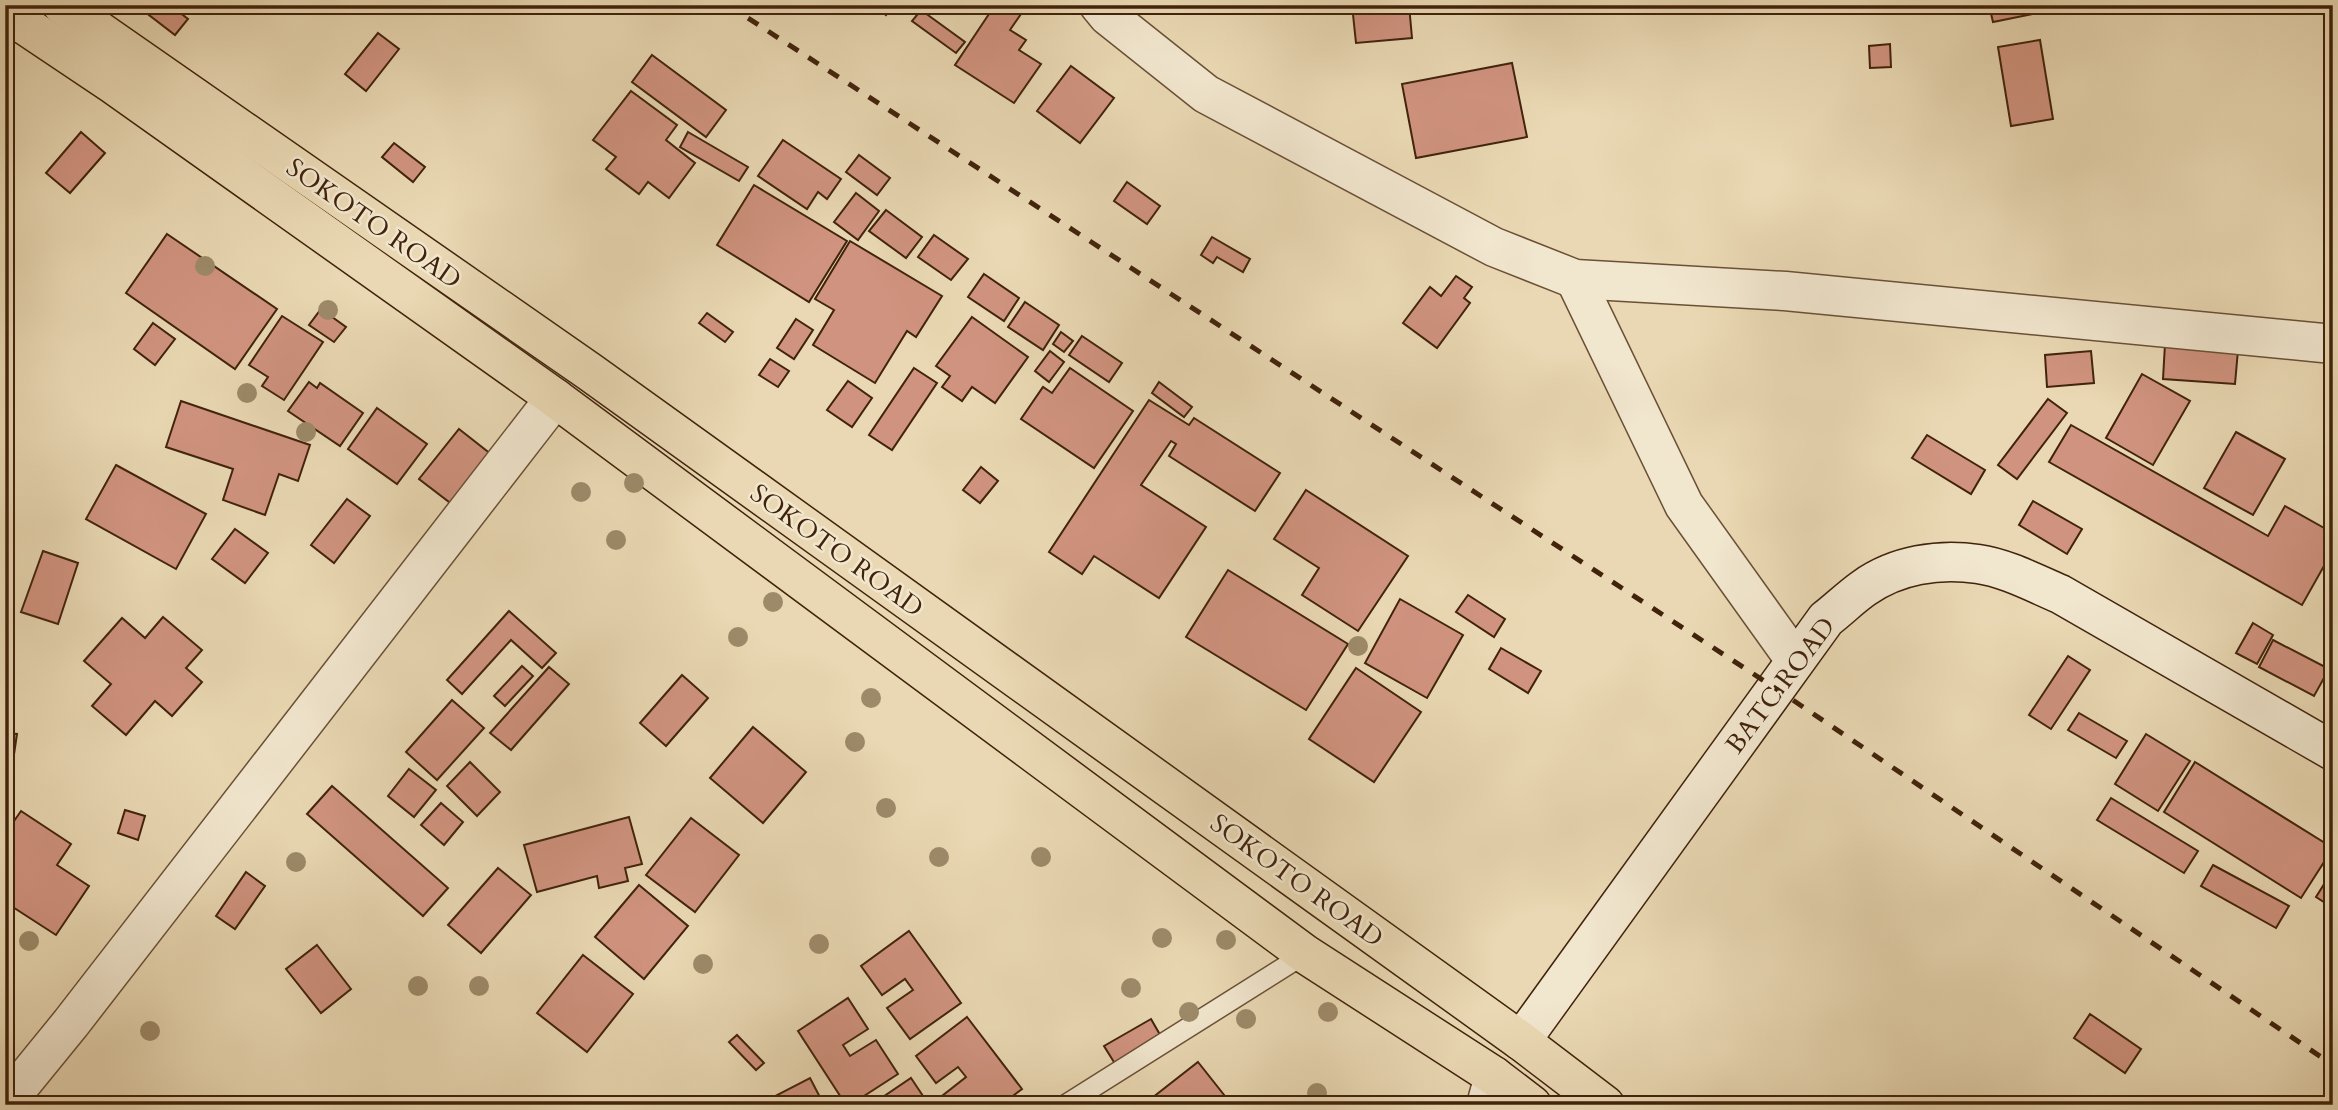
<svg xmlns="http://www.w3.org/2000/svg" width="2338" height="1110" font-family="Cardo,serif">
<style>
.building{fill:#d0937f;stroke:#41230c;stroke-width:2}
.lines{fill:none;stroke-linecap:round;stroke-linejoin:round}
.lane-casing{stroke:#6b5036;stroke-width:22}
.street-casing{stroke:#6b5036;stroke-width:41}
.secondary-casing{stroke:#41230c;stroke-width:41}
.primary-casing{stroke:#41230c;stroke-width:41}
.lane{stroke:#f1e6ce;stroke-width:19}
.street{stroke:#f1e6ce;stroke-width:38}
.secondary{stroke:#f1e6ce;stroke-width:38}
.primary{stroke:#e9d8b3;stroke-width:38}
.rail{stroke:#41230c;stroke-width:5;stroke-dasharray:12 12;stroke-linecap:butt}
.tree{fill:#9d8a69}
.labels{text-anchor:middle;stroke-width:5;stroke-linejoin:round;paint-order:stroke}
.street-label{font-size:26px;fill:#41230c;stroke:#f1e6ce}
</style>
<rect width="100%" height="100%" fill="#e9d8b3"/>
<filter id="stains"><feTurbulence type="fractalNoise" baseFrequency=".00286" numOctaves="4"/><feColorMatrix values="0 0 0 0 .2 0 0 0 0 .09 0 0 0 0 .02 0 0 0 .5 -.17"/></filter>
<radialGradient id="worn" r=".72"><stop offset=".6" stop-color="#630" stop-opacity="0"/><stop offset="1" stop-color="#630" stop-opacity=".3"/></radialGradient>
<g class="building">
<polygon points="157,5 170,5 188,19 175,35 149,15"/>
<polygon points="873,5 894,5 886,15"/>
<polygon points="995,5 1014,5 1023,11 1010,30 1026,40 1019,50 1041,64 1014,103 955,65"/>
<polygon points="1352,5 1409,5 1412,38 1356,43"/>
<polygon points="1989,5 2031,5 2033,14 1993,22"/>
<polygon points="921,10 965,42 956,53 912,21"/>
<polygon points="378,33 399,49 366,91 345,74"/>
<polygon points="2040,40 2053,119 2011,126 1998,47"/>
<polygon points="1890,44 1891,67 1870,68 1869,46"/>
<polygon points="652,55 726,110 706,137 632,82"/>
<polygon points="1512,63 1527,137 1416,158 1402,84"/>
<polygon points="1071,66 1114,98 1080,143 1037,111"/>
<polygon points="631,91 677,125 666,140 695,163 669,198 648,182 639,194 606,169 616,157 593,140"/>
<polygon points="81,132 105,153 70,193 46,173"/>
<polygon points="688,132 748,167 739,181 680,147"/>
<polygon points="783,140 841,179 827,199 818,192 807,209 758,176"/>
<polygon points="394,143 425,167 413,182 382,157"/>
<polygon points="859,155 890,178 877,195 846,172"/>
<polygon points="1127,182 1160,206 1147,224 1114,201"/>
<polygon points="754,185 847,241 809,302 717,245"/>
<polygon points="856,193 879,211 858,240 834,222"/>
<polygon points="886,210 922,237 906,258 869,231"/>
<polygon points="167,234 277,309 235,369 126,293"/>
<polygon points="934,235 968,259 951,280 918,257"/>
<polygon points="1212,237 1250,259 1243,272 1217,257 1213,263 1201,255"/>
<polygon points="850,241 942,296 916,337 907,331 875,383 813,345 834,310 815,299"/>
<polygon points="984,274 1019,298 1004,321 968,297"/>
<polygon points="1456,276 1472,287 1464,298 1470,303 1437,348 1403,323 1430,287 1441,296"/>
<polygon points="1025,302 1059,325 1043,350 1008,327"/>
<polygon points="321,309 346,327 334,342 309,325"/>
<polygon points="707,313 733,332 725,342 699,323"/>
<polygon points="282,316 323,342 284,400 262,386 268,377 249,365"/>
<polygon points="972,317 1028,357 995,403 972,387 962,401 942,387 950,376 936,366"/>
<polygon points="796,319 813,330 794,359 777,348"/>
<polygon points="153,323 175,339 155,365 134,349"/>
<polygon points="1061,332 1073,341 1064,352 1053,344"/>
<polygon points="1082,336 1122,363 1109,382 1069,355"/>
<polygon points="2165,344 2238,350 2235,384 2163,379"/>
<polygon points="1050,351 1064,362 1049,382 1035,371"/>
<polygon points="2091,351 2094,383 2047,387 2045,355"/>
<polygon points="770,359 789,371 778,387 759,375"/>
<polygon points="914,368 937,383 892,450 869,435"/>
<polygon points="1070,368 1133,411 1094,468 1021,419 1043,387 1052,393"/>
<polygon points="2142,374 2190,401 2153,465 2106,438"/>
<polygon points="848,381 872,398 852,427 827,410"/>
<polygon points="309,382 317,388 320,383 363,413 340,446 288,411"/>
<polygon points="1159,382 1192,407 1184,417 1152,393"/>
<polygon points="2048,399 2067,413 2017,479 1998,465"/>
<polygon points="1149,400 1189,425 1194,418 1280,473 1255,511 1169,456 1176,444 1171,441 1141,485 1206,527 1159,598 1094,556 1082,574 1049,552"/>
<polygon points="181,401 310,445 298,481 279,474 265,515 223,500 233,469 166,447"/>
<polygon points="377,408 427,444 397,484 348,449"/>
<polygon points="2333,412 2333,477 2324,476"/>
<polygon points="2071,425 2268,536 2285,506 2333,533 2333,550 2302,605 2049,462"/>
<polygon points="459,429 492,455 453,505 419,479"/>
<polygon points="2236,432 2285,459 2253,515 2204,488"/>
<polygon points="1927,435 1985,470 1971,494 1912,458"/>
<polygon points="116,465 206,514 176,569 86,519"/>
<polygon points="981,467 998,481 980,503 963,490"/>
<polygon points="1306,490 1408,556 1358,631 1302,595 1319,568 1274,539"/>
<polygon points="347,499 370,516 334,563 311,545"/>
<polygon points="2033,501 2082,529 2067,554 2019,525"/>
<polygon points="235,529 268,553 245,583 212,559"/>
<polygon points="43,551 78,563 58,624 21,612"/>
<polygon points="1228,570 1348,644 1306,710 1186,637"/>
<polygon points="1468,595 1505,619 1494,637 1456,612"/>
<polygon points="1400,599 1463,635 1427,698 1365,663"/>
<polygon points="509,611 556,653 542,668 511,640 462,694 447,680"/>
<polygon points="163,617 202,650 186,668 202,682 172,716 155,701 126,735 92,706 111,684 84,661 122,618 145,638"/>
<polygon points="2253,623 2273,635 2257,664 2236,653"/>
<polygon points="2273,640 2329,669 2314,696 2259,667"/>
<polygon points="1501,648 1541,671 1528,693 1489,669"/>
<polygon points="2068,656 2090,670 2051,729 2029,715"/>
<polygon points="522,666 533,676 505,706 494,696"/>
<polygon points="549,667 569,684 511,750 490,733"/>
<polygon points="1356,668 1421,712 1374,782 1309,739"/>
<polygon points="682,675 708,698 666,746 640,723"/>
<polygon points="452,700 484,728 437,780 406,752"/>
<polygon points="2079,713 2127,741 2116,758 2068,730"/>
<polygon points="753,727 806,772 763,823 710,778"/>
<polygon points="5,733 17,734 11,775 5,774"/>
<polygon points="2146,734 2190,761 2158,811 2115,784"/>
<polygon points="470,762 500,792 477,816 447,786"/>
<polygon points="2195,762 2333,848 2301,898 2164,812"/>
<polygon points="409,769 436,790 414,817 388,796"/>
<polygon points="332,786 448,888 423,916 307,814"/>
<polygon points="2111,798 2198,851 2184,873 2097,820"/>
<polygon points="441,803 463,822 444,845 421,825"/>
<polygon points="125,810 145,816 138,840 118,833"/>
<polygon points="21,811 71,844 57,865 89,886 56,935 5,902 5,834"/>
<polygon points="629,817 642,864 625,868 628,881 599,888 597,876 537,892 524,845"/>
<polygon points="691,818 739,855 695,912 646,875"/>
<polygon points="2213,865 2289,906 2276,928 2201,886"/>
<polygon points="498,868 531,895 481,953 448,925"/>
<polygon points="2333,870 2333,908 2316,897"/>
<polygon points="246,872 265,886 235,929 216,916"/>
<polygon points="639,885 688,926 644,979 595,937"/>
<polygon points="909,931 961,1003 910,1039 887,1008 913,990 905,979 882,995 861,966"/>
<polygon points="317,945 351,989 321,1013 286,969"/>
<polygon points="583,955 633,994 587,1052 537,1013"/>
<polygon points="848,998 868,1029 843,1045 850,1056 876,1040 898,1074 850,1105 846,1105 798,1031"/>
<polygon points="2090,1014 2141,1049 2125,1073 2074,1038"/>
<polygon points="967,1017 1022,1089 1001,1105 949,1105 942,1096 966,1077 958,1067 936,1083 916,1056"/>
<polygon points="1151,1019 1163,1040 1117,1067 1104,1046"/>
<polygon points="737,1035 764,1063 756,1070 729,1042"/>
<polygon points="1198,1062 1232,1105 1143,1105"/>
<polygon points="810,1078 824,1105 761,1105 760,1104"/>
<polygon points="911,1078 929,1105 871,1105"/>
</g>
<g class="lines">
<g class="lane-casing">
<polyline id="lane" points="1065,1105 1305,954"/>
</g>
<g class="street-casing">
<g id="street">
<polyline points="1099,5 1108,16 1206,94 1494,247 1575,279 1785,291 2333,344"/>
<polyline points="1575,279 1684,505 1795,660"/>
<polyline points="5,1104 71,1023 555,398"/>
<polyline points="1486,1105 1494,1076"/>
</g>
</g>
<g class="secondary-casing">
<path id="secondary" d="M1521 1041 1826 619C1839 609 1851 597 1864 588 1896 565 1939 558 1978 564 2006 568 2034 583 2060 594L2333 751"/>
</g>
<g class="primary-casing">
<g id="primary">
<polyline points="62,5 590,372 1521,1041 1605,1105"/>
<polyline points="5,12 114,85 555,398 1305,954 1494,1076 1532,1105"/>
</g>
</g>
<use href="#lane" class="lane"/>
<use href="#street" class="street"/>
<use href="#secondary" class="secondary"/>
<use href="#primary" class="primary"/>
<polyline class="rail" points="728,5 1775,688 2333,1065"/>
</g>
<g class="tree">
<circle cx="205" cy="266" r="10"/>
<circle cx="328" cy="310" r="10"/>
<circle cx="247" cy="393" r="10"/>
<circle cx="306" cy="432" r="10"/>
<circle cx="634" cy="483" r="10"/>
<circle cx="581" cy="492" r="10"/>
<circle cx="616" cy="540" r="10"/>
<circle cx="773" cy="602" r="10"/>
<circle cx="738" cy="637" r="10"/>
<circle cx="1358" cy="646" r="10"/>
<circle cx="871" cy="698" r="10"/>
<circle cx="855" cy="742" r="10"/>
<circle cx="886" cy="808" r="10"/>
<circle cx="939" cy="857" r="10"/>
<circle cx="1041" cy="857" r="10"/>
<circle cx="296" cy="862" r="10"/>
<circle cx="1162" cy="938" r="10"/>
<circle cx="1226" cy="940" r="10"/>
<circle cx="29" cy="941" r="10"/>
<circle cx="819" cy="944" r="10"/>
<circle cx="703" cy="964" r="10"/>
<circle cx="418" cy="986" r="10"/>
<circle cx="479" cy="986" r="10"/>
<circle cx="1131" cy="988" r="10"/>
<circle cx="1189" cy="1012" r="10"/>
<circle cx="1328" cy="1012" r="10"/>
<circle cx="1246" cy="1019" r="10"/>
<circle cx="150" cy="1031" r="10"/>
<circle cx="1317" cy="1093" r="10"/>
</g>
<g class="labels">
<g class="street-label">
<text transform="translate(374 223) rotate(35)" y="9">SOKOTO ROAD</text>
<text transform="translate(837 550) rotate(36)" y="9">SOKOTO ROAD</text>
<text transform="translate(1780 685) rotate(-53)" y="9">BATC ROAD</text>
<text transform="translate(1297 880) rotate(36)" y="9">SOKOTO ROAD</text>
</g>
</g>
<rect width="2338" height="1110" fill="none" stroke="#e9d8b3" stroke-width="28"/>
<rect x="7" y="7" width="2324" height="1096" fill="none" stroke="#41230c" stroke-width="3.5"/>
<rect x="14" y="14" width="2310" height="1082" fill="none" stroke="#41230c" stroke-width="2"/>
<rect width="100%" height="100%" filter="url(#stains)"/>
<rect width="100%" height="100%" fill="url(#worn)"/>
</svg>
